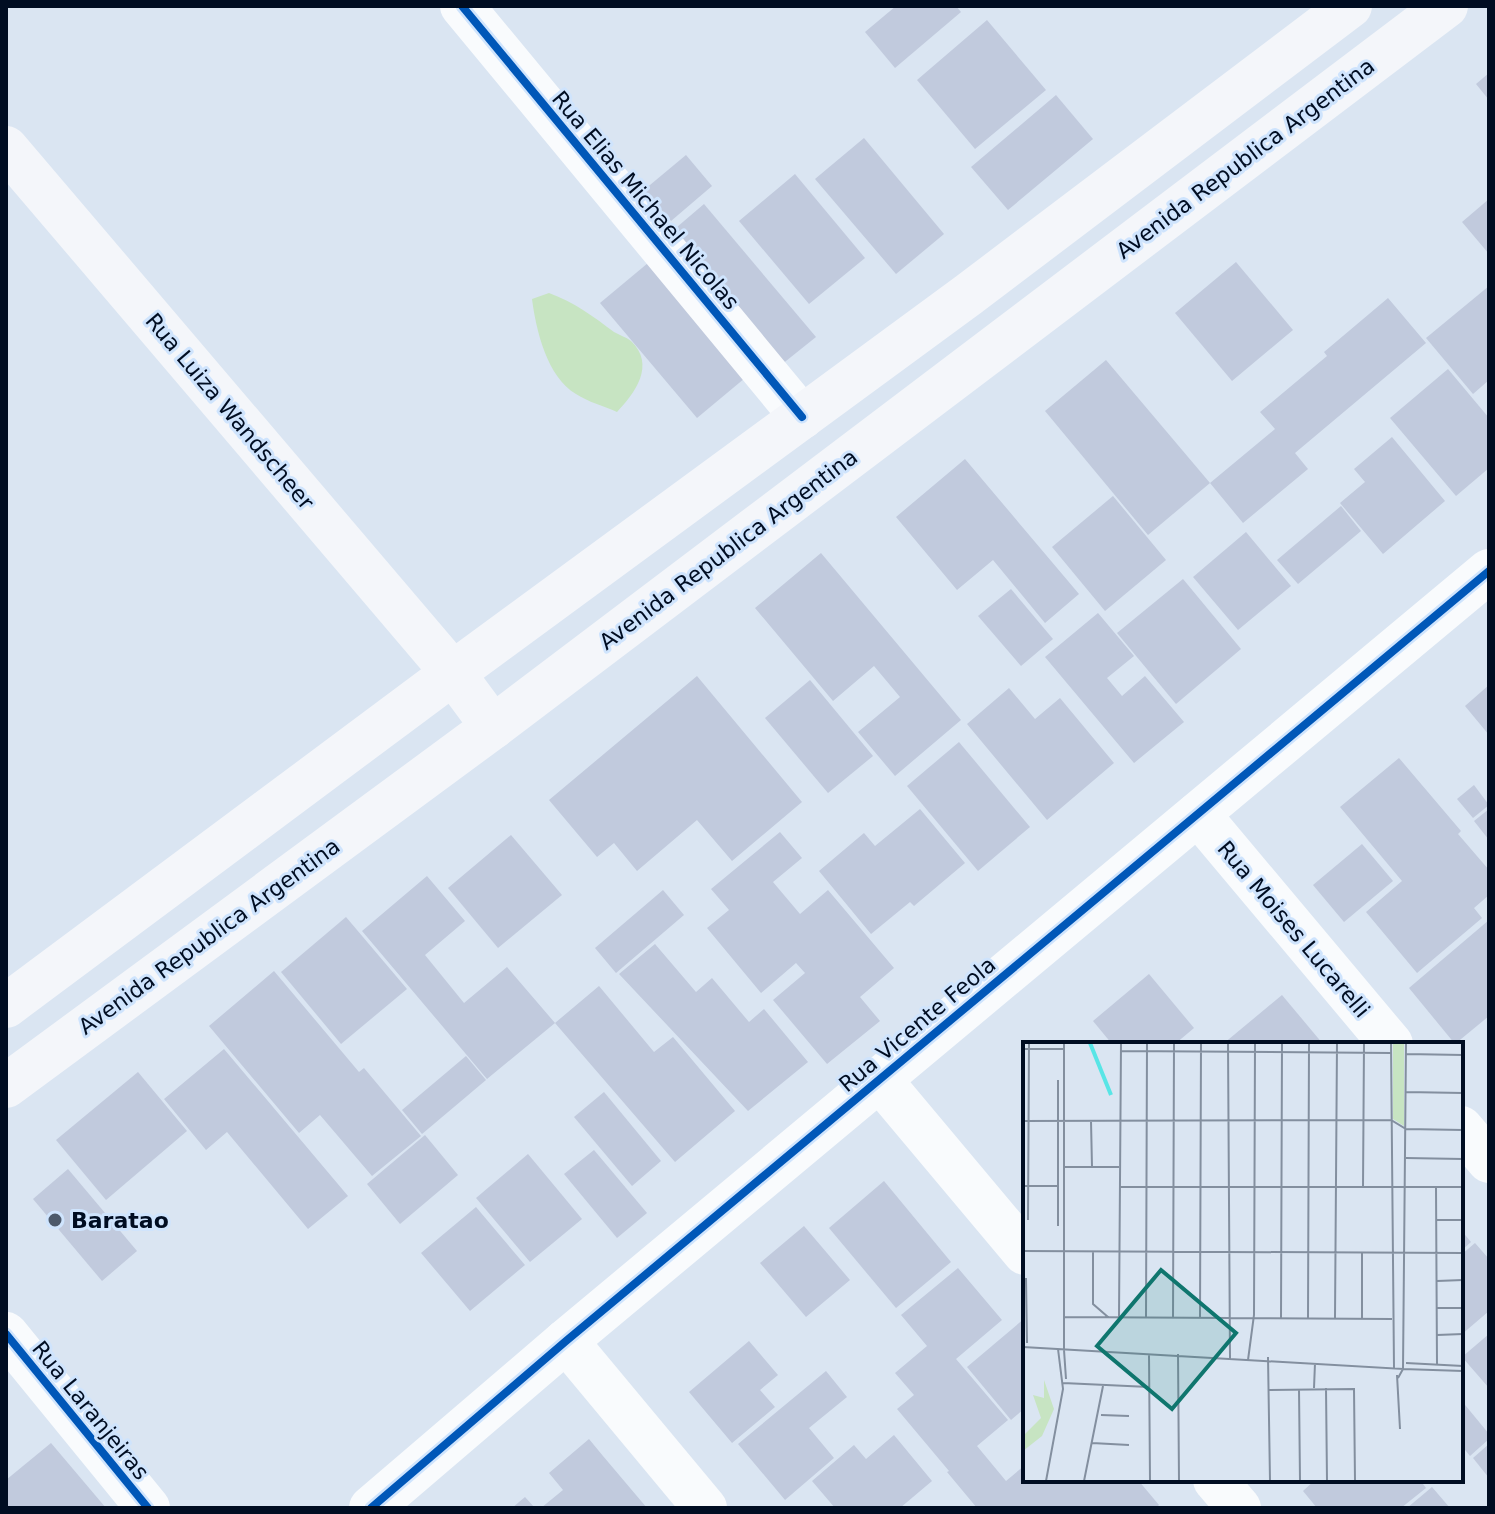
<svg xmlns="http://www.w3.org/2000/svg" width="1495" height="1514" font-family="'DejaVu Sans',sans-serif">
<style>
.green{fill:#c7e4c2}
.building{fill:#c1cadd}
.lines{fill:none;stroke-linecap:round;stroke-linejoin:round}
.street{stroke:#f9fbfd;stroke-width:44}
.secondary{stroke:#f4f6fa;stroke-width:44}
.cycleway-casing{stroke:#cfe4fd;stroke-width:13}
.cycleway{stroke:#0057b8;stroke-width:8}
.poi-dot{fill:#4c596b;stroke:#cfe4fd;stroke-width:3}
.labels{text-anchor:middle;stroke-width:6;stroke-linejoin:round;paint-order:stroke}
.street-label{font-size:22px;fill:#000d22;stroke:#cfe4fd}
.poi-label{font-size:22px;font-weight:bold;fill:#000d22;stroke:#cfe4fd;text-anchor:start}
.inset-river{fill:none;stroke:#58e5e6;stroke-width:4}
.inset-road{fill:none;stroke:#838f9f;stroke-width:2}
.view{fill:#0f766e;fill-opacity:0.15;stroke:#0f766e;stroke-width:4}
.inset-edge{fill:none;stroke:#000d22;stroke-width:4}
</style>
<rect width="100%" height="100%" fill="#dae5f2"/>
<path class="green" d="M549 293C574 302 594 317 614 332 619 335 626 337 631 341 656 365 635 393 617 412 604 406 588 402 576 394 547 377 536 330 532 299Z"/>
<g class="building">
<polygon points="896,6 956,6 961,12 895,68 865,32"/>
<polygon points="987,20 1046,90 975,149 917,80"/>
<polygon points="1489,73 1489,100 1476,84"/>
<polygon points="1056,95 1093,139 1008,210 971,167"/>
<polygon points="864,138 944,234 896,274 815,179"/>
<polygon points="686,155 712,186 671,221 644,190"/>
<polygon points="795,174 865,258 809,304 739,221"/>
<polygon points="1489,199 1489,254 1462,222"/>
<polygon points="704,204 816,337 781,365 670,233"/>
<polygon points="654,258 751,373 697,418 600,303"/>
<polygon points="1236,262 1293,330 1232,381 1175,313"/>
<polygon points="1489,286 1489,380 1473,394 1426,338"/>
<polygon points="1388,298 1426,343 1295,453 1308,469 1243,523 1210,483 1275,429 1260,412 1327,356 1324,352"/>
<polygon points="1106,360 1210,483 1148,535 1045,411"/>
<polygon points="1448,369 1489,418 1489,468 1456,496 1390,418"/>
<polygon points="1392,437 1445,501 1383,554 1340,503 1365,482 1354,469"/>
<polygon points="965,459 1079,594 1045,623 993,560 957,590 896,517"/>
<polygon points="1113,496 1166,560 1105,611 1052,547"/>
<polygon points="1341,506 1361,531 1298,584 1277,560"/>
<polygon points="1246,532 1291,586 1238,630 1193,577"/>
<polygon points="821,553 961,720 895,776 858,732 900,697 874,666 833,701 755,608"/>
<polygon points="1183,579 1241,649 1176,704 1117,633"/>
<polygon points="1011,589 1053,639 1021,666 978,616"/>
<polygon points="1098,613 1134,656 1107,678 1122,696 1145,676 1184,722 1134,763 1045,657"/>
<polygon points="697,676 802,802 732,861 697,820 637,871 614,843 597,857 549,800"/>
<polygon points="810,680 873,756 828,793 765,718"/>
<polygon points="1489,685 1489,735 1465,706"/>
<polygon points="1009,688 1035,719 1060,698 1114,763 1047,820 967,724"/>
<polygon points="959,742 1030,827 978,871 907,786"/>
<polygon points="1399,758 1461,831 1458,834 1489,870 1489,895 1474,908 1482,918 1417,973 1366,912 1402,881 1340,807"/>
<polygon points="1474,785 1489,805 1473,818 1457,799"/>
<polygon points="920,809 965,863 914,906 910,902 871,934 819,871 864,833 875,846"/>
<polygon points="1489,809 1489,840 1474,821"/>
<polygon points="780,832 802,858 773,882 800,914 828,890 894,968 860,997 880,1021 827,1064 773,1000 805,973 796,963 761,993 707,928 729,910 711,889"/>
<polygon points="511,835 562,895 498,948 448,888"/>
<polygon points="1362,844 1393,881 1344,922 1313,885"/>
<polygon points="427,876 465,921 425,955 464,1003 507,967 555,1023 487,1079 362,931"/>
<polygon points="663,890 684,915 616,973 595,948"/>
<polygon points="346,917 407,989 341,1044 281,972"/>
<polygon points="1489,920 1489,1016 1455,1044 1409,988"/>
<polygon points="655,944 696,992 712,978 749,1022 764,1009 808,1062 748,1111 619,974"/>
<polygon points="274,971 359,1072 364,1068 421,1136 372,1176 320,1115 299,1133 209,1026"/>
<polygon points="1149,974 1194,1028 1175,1044 1112,1044 1093,1021"/>
<polygon points="599,986 654,1052 673,1037 735,1111 675,1162 555,1023"/>
<polygon points="1282,995 1323,1044 1223,1044"/>
<polygon points="224,1049 348,1196 308,1229 227,1132 206,1150 164,1099"/>
<polygon points="466,1056 486,1080 422,1134 402,1110"/>
<polygon points="138,1072 187,1131 106,1200 56,1140"/>
<polygon points="604,1092 661,1161 632,1186 574,1117"/>
<polygon points="425,1135 458,1175 400,1224 367,1184"/>
<polygon points="594,1150 647,1213 617,1238 564,1174"/>
<polygon points="528,1154 582,1219 530,1262 476,1198"/>
<polygon points="68,1169 137,1251 102,1281 33,1199"/>
<polygon points="884,1181 951,1262 896,1308 829,1228"/>
<polygon points="476,1207 525,1265 470,1311 421,1253"/>
<polygon points="804,1226 850,1280 806,1317 760,1263"/>
<polygon points="1461,1230 1471,1242 1461,1251"/>
<polygon points="1475,1243 1489,1259 1489,1311 1461,1335 1461,1255"/>
<polygon points="958,1268 1002,1320 956,1359 1008,1420 977,1446 1006,1481 1025,1465 1025,1480 1138,1480 1159,1505 1156,1508 977,1508 947,1472 949,1471 897,1409 914,1395 895,1373 927,1346 901,1315"/>
<polygon points="1025,1318 1025,1408 1011,1420 967,1367"/>
<polygon points="1489,1334 1489,1388 1462,1357"/>
<polygon points="749,1341 778,1375 760,1390 775,1407 732,1443 689,1392"/>
<polygon points="826,1371 847,1397 809,1428 834,1458 785,1500 738,1444"/>
<polygon points="1461,1400 1489,1434 1489,1439 1470,1456 1461,1445"/>
<polygon points="894,1435 932,1481 900,1508 835,1508 812,1481 854,1445 866,1459"/>
<polygon points="589,1439 603,1456 647,1508 541,1508 563,1490 549,1473"/>
<polygon points="51,1443 106,1508 6,1508 6,1480"/>
<polygon points="1489,1444 1489,1478 1473,1458"/>
<polygon points="1315,1480 1420,1480 1426,1488 1401,1508 1317,1508 1303,1491"/>
<polygon points="1432,1487 1450,1508 1407,1508"/>
<polygon points="525,1497 535,1508 512,1508"/>
</g>
<g class="lines">
<g class="street">
<polyline points="462,6 802,417"/>
<polyline points="1198,814 1391,1044"/>
<polyline points="879,1079 1025,1253"/>
<polyline points="1461,1128 1489,1161"/>
<polyline points="6,1334 148,1508"/>
<polyline points="566,1341 705,1508"/>
<polyline points="1215,1480 1239,1508"/>
<polyline points="371,1508 566,1341 1489,571"/>
</g>
<g class="secondary">
<polyline points="6,148 453,673 493,727"/>
<polyline points="6,1006 453,673 968,295 1350,6"/>
<polyline points="6,1086 493,727 1446,6"/>
</g>
<g class="cycleway-casing">
<g id="cycleway">
<polyline points="462,6 802,417"/>
<polyline points="6,1334 148,1508"/>
<polyline points="371,1508 566,1341 1489,571"/>
</g>
</g>
<use href="#cycleway" class="cycleway"/>
</g>
<circle class="poi-dot" cx="55" cy="1220" r="8"/>
<g class="labels">
<g class="street-label">
<text transform="translate(1245 158) rotate(-37)" y="8">Avenida Republica Argentina</text>
<text transform="translate(646 200) rotate(50)" y="8">Rua Elias Michael Nicolas</text>
<text transform="translate(230 411) rotate(50)" y="8">Rua Luiza Wandscheer</text>
<text transform="translate(728 549) rotate(-37)" y="8">Avenida Republica Argentina</text>
<text transform="translate(1294 929) rotate(50)" y="8">Rua Moises Lucarelli</text>
<text transform="translate(209 936) rotate(-36)" y="8">Avenida Republica Argentina</text>
<text transform="translate(917 1024) rotate(-40)" y="8">Rua Vicente Feola</text>
<text transform="translate(91 1410) rotate(51)" y="8">Rua Laranjeiras</text>
</g>
<g class="poi-label">
<text x="71" y="1228">Baratao</text>
</g>
</g>
<g transform="translate(1023 1042)">
<rect width="440" height="440" fill="#dae5f2"/>
<path d="M370 1H381V84L370 77ZM21 338 31 367 19 394 0 409V394L18 376 10 353 21 356Z" fill="#c7e4c2"/>
<path class="inset-river" d="M67 1 88 53"/>
<path class="inset-road" d="M205 1 207 317M368 1 371 326M0 7H41M98 9 368 11M383 12 440 13M383 50 440 51M0 79 368 78 383 87 440 88M68 79 69 125M383 116 440 117M41 125H96M0 144H36M96 145H440M340 145 341 1M413 145 414 323M5 178 6 1M414 178H440M35 184V38M0 209 440 211M70 210V262L85 275M339 210V276M3 236 4 301M414 239 440 238M413 266H440M41 275 369 277M96 275 98 1M123 275 124 1M150 276 151 1M177 276 178 1M258 276 259 1M285 276 286 1M312 276 314 1M414 293 440 292M0 305 380 327 383 1M41 308 43 337M41 308V1M126 312 127 439M155 312 156 439M245 315 247 439M225 318 231 273 232 1M383 321 440 324M374 333 377 387M375 336 380 327 440 329M40 341 126 345M291 346 292 321M303 346 304 439M276 347 277 439M246 348 331 347 332 439M78 373 106 374M69 401 106 403M23 439 40 347 35 307M61 439 80 344"/>
<path class="view" d="M138 228 213 291 149 367 74 304Z"/>
<rect width="440" height="440" class="inset-edge"/>
</g>
<rect width="1495" height="1514" fill="none" stroke="#000d22" stroke-width="16"/>
</svg>
